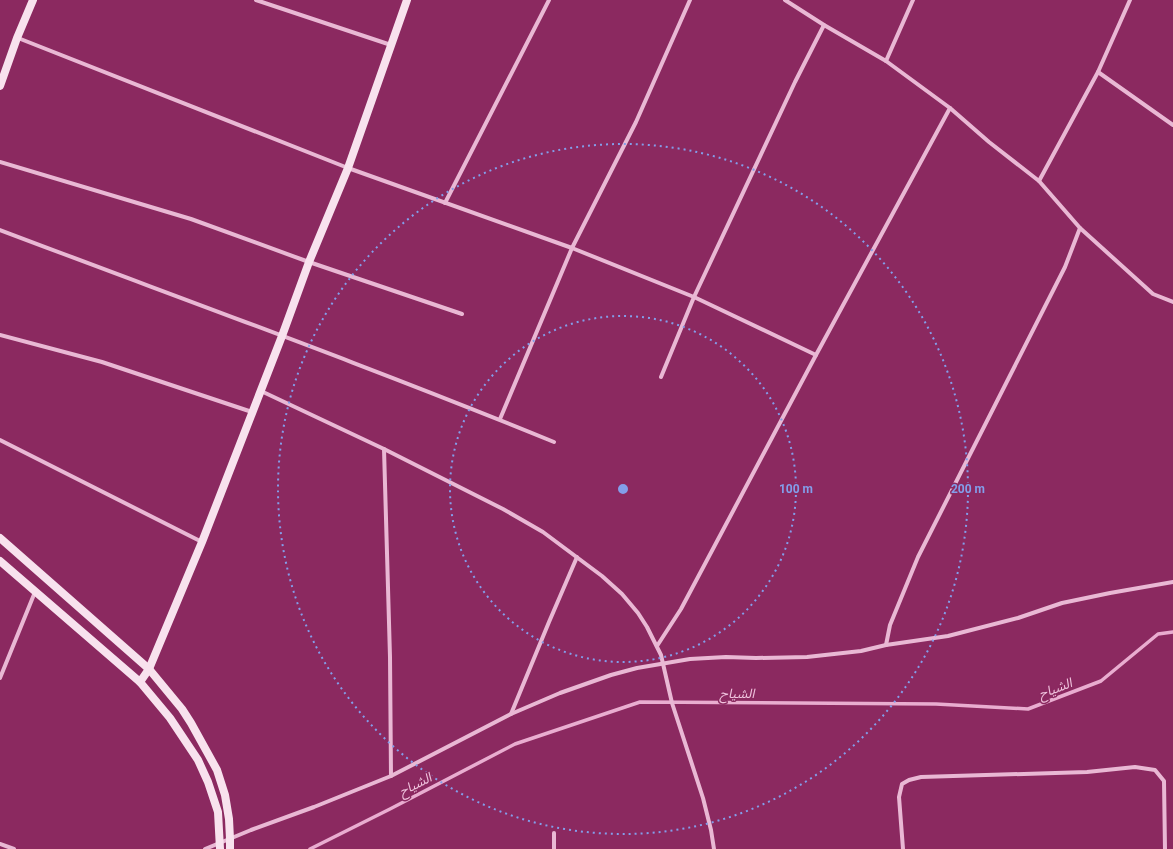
<svg xmlns="http://www.w3.org/2000/svg" width="1173" height="849" font-family="Roboto,'Noto Sans Arabic',sans-serif">
<style>
.lines{fill:none;stroke-linecap:round;stroke-linejoin:round}
.stream{stroke:#e9add0;stroke-width:3.5}
.street{stroke:#e9b8d4;stroke-width:4}
.secondary{stroke:#f8e2ee;stroke-width:8}
.ring{fill:none;stroke:#839eea;stroke-width:2;stroke-dasharray:2 4}
.labels{text-anchor:middle;stroke-width:3;stroke-linejoin:round;paint-order:stroke}
.water-label{font-size:13px;font-style:italic;fill:#f0c4de;stroke:#8b2960}
.centre{fill:#839eea;stroke:#8b2960;stroke-width:2}
.ring-label{font-size:12px;text-anchor:middle;font-weight:bold;fill:#839eea;stroke:#8b2960;stroke-width:3;stroke-linejoin:round;paint-order:stroke}
</style>
<rect width="100%" height="100%" fill="#8b2960"/>
<g class="lines">
<polyline class="stream" points="310,849 390,809 515,744 640,702 936,704 1028,709 1101,681 1158,634 1173,632"/>
<g class="street">
<polyline points="256,0 391,45"/>
<polyline points="785,0 824,25 886,61 950,108 989,142 1039,181 1080,228 1153,294 1173,302"/>
<polyline points="18,38 348,168 572,248 694,297 816,355"/>
<polyline points="886,61 913,0"/>
<polyline points="1098,72 1173,125"/>
<polyline points="0,162 191,219 309,262 462,314"/>
<polyline points="1039,181 1098,72 1130,0"/>
<polyline points="445,203 549,0"/>
<path d="M0 230C185 300 371 367 554 442"/>
<polyline points="0,335 102,362 252,412"/>
<polyline points="661,377 694,297 795,82 824,25"/>
<polyline points="261,391 384,449 503,509 543,532 602,576 622,594 638,613 647,627 661,655 672,703 703,798 711,830 714,849"/>
<polyline points="500,419 572,248 636,122 690,0"/>
<polyline points="0,440 202,542"/>
<polyline points="384,449 390,657 391,776"/>
<polyline points="886,645 890,625 918,557 1065,267 1080,228"/>
<polyline points="657,646 681,609 816,355 950,108"/>
<polyline points="0,678 35,592"/>
<polyline points="511,714 549,622 577,557"/>
<polyline points="554,833 554,849"/>
<polyline points="0,844 14,849"/>
<polyline points="205,849 251,830 314,807 391,776 511,714 560,693 611,675 637,668 690,659 726,657 756,658 807,657 861,651 886,645 948,636 1018,618 1062,603 1110,593 1173,582"/>
<polyline points="903,849 899,797 902,784 909,780 921,777 1087,772 1135,767 1155,770 1164,781 1165,849"/>
</g>
<g class="secondary">
<polyline points="0,86 17,38 33,0"/>
<polyline points="0,538 149,669 182,709 191,723 217,770 225,795 229,819 230,839 230,849"/>
<polyline points="0,561 140,682 170,718 198,760 208,782 218,812 220,849"/>
<polyline points="140,682 149,669 202,542 282,336 309,262 348,168 407,0"/>
</g>
</g>
<g class="ring">
<circle cx="623" cy="489" r="173"/>
<circle cx="623" cy="489" r="345"/>
</g>
<g class="labels">
<g class="water-label">
<text transform="translate(1055 688) rotate(-21)" y="5">الشياح</text>
<text x="737" y="698">الشياح</text>
<text transform="translate(415 784) rotate(-27)" y="5">الشياح</text>
</g>
</g>
<circle cx="623" cy="489" r="6" class="centre"/>
<g class="ring-label">
<text x="796" y="493">100 m</text>
<text x="968" y="493">200 m</text>
</g>
</svg>
